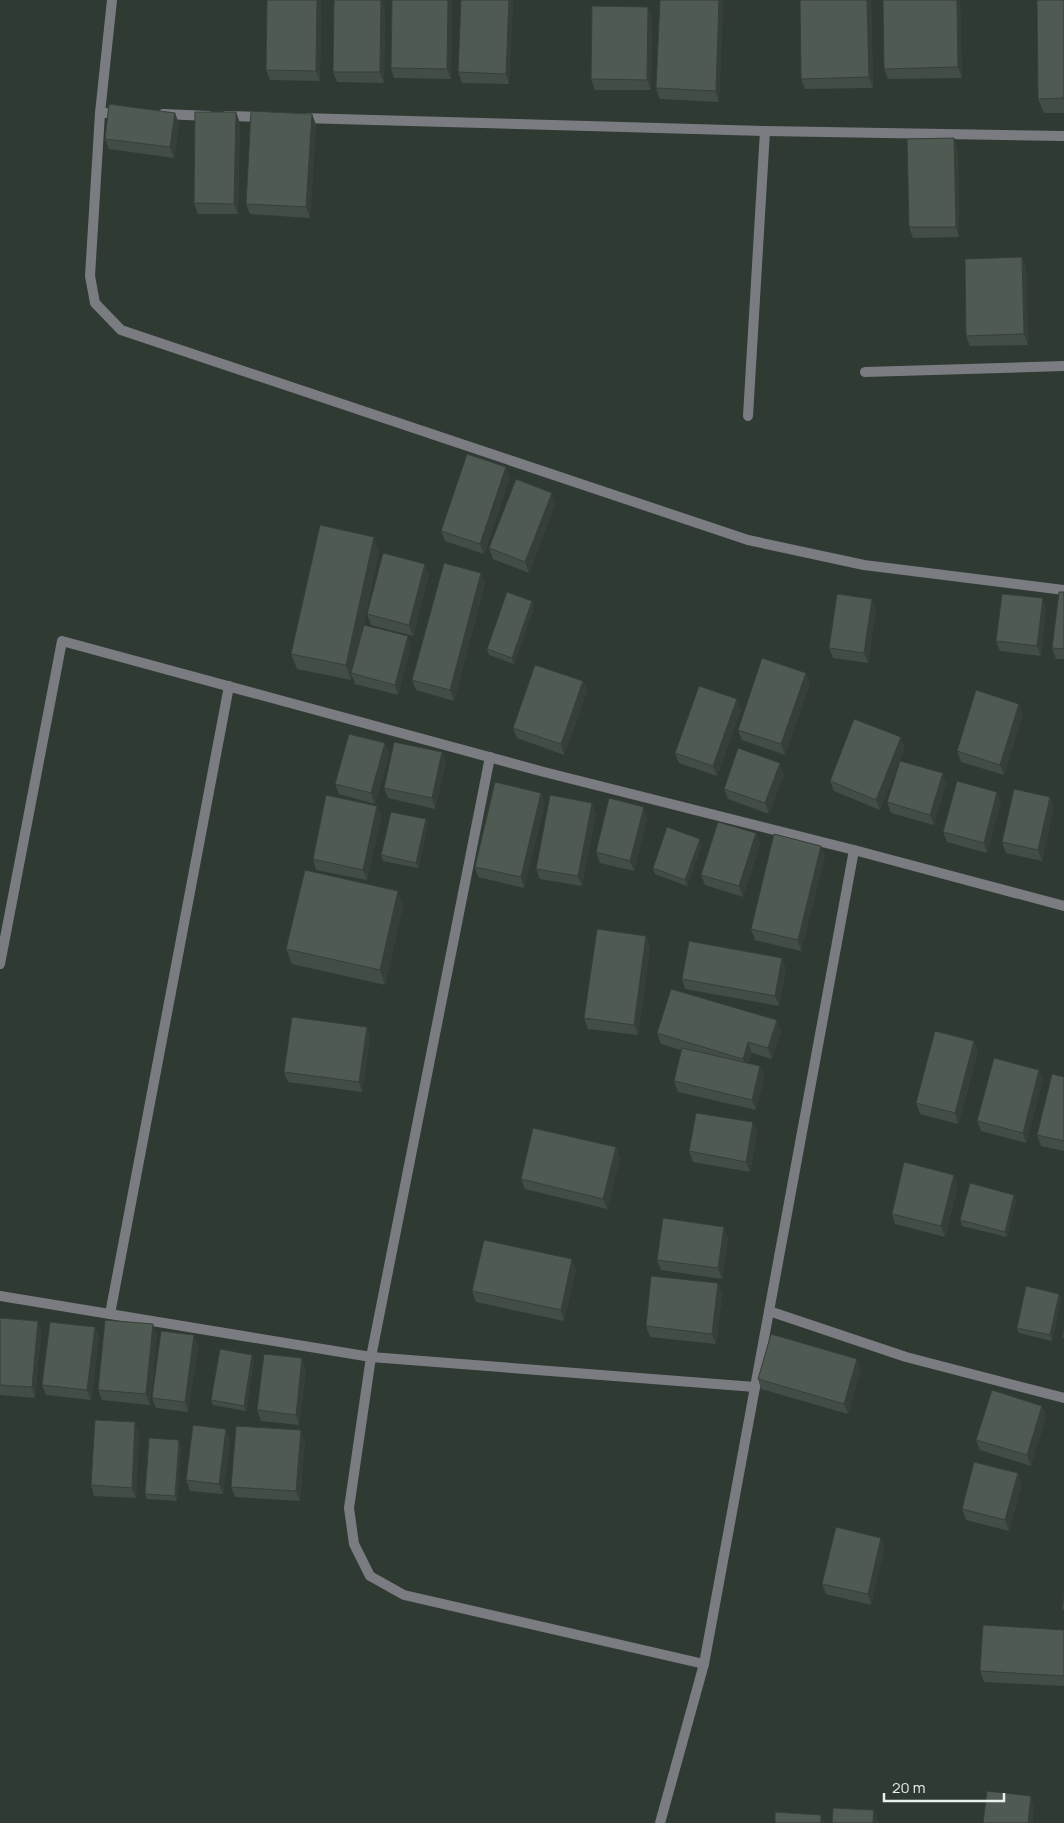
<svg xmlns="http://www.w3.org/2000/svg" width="1064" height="1823" font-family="Manrope,sans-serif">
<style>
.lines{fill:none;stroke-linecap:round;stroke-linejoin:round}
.street{stroke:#7b7c82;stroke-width:10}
.wall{fill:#434d47}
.shaded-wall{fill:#373f39}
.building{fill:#4e5a52;stroke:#373f39}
</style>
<rect width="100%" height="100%" fill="#2e3a32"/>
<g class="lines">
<g class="street">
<polyline points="100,113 90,276 95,303 121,330 748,540 864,565 1064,590"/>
<polyline points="106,113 100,113 112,0"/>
<polyline points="163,114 209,116"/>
<polyline points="226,116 264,117"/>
<polyline points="301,118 765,131 1064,136"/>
<polyline points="865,372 1064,366"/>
<polyline points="748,416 765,131"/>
<polyline points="0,964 62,641 544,772 854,850"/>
<polyline points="0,1296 371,1357 490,757"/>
<polyline points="769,1311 906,1357 1064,1398"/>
<polyline points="110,1314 229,686"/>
<polyline points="704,1664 404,1595 370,1576 354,1544 349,1508 371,1357 755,1387"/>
<polyline points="660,1823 704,1664 854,850 1064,906"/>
</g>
</g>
<g class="wall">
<polygon points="267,0 321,0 320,81 270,80 266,70"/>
<polygon points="334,0 382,0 385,8 384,83 337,82 333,72"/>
<polygon points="392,0 451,0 452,3 451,79 394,78 391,68"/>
<polygon points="461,0 513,0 509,84 462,83 458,72"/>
<polygon points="660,0 721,0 723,6 719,102 660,99 656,88"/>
<polygon points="871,0 873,88 805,89 801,79"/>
<polygon points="883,0 960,0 962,78 888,79 884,69"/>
<polygon points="1064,0 1064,113 1044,113 1038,99"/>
<polygon points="648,7 652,17 651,90 595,90 591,79"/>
<polygon points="175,113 179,124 174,158 109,149 105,139"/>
<polygon points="312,114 316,125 310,218 250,214 246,204"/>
<polygon points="240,123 238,214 198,214 194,203"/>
<polygon points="958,149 959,237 913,238 909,227"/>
<polygon points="1022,257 1026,268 1028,345 970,346 966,336"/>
<polygon points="510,477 484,554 445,541 441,531"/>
<polygon points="552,493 555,504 529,573 493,559 489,548"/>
<polygon points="379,552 361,635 411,647 398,695 355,684 352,676 351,680 297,669 291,654"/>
<polygon points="481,573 485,583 454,701 416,690 412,680"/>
<polygon points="429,574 413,636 371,625 367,614"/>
<polygon points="1064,592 1064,659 1056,659 1052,648"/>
<polygon points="872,599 876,610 868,663 833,658 829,648"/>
<polygon points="532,601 534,607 514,664 489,655 487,649"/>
<polygon points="1046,608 1041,656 1000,651 996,641"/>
<polygon points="583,681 587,691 564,755 517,738 513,728"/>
<polygon points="810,683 785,755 742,740 738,730"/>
<polygon points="737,699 741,710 717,776 679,763 675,753"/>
<polygon points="1023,714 1004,775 961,762 957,751"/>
<polygon points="385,743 389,754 375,804 339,794 335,784"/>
<polygon points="905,747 880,810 834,791 830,781"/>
<polygon points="442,752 446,762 435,809 388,798 384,788"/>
<polygon points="943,773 946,784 934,825 891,813 887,802"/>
<polygon points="784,774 769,814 728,799 724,789"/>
<polygon points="541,793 545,803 524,888 478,877 475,867"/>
<polygon points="1050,797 1054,807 1042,861 1006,853 1002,842"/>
<polygon points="1001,802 987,853 947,842 943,832"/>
<polygon points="377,806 381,816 367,880 316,870 313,859"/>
<polygon points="596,813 582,886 540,879 536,869"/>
<polygon points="647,817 634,871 600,863 596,852"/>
<polygon points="426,819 428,825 418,868 383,861 381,855"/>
<polygon points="756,833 760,843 743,897 705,885 701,875"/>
<polygon points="702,844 687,886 655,874 653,868"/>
<polygon points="821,846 825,856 801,951 755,940 751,929"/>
<polygon points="403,906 385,985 292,964 286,949"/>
<polygon points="646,936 650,946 638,1035 588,1029 584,1018"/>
<polygon points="786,968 779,1006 685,989 682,979"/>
<polygon points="777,1020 781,1031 772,1059 752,1053 748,1063 760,1066 764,1077 756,1110 678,1092 674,1081 681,1050 661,1044 657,1033"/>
<polygon points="367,1027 370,1038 362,1092 288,1082 284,1072"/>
<polygon points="978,1052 958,1124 920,1114 916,1103"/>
<polygon points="1039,1070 1043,1080 1026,1143 981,1131 977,1121"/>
<polygon points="1064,1077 1064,1151 1041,1146 1037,1135"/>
<polygon points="753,1122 757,1133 750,1172 693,1162 689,1151"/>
<polygon points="616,1147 620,1158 607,1209 525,1189 521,1179"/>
<polygon points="958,1185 945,1237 895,1224 892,1214"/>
<polygon points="1016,1200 1007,1237 962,1226 960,1220"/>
<polygon points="728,1237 722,1279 661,1270 657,1260"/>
<polygon points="576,1270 564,1321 476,1302 472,1291"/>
<polygon points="718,1283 722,1294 716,1344 650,1337 646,1326"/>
<polygon points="1059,1294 1061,1299 1052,1341 1019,1333 1017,1328"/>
<polygon points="0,1318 38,1321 41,1332 35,1398 0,1395"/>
<polygon points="95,1327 99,1337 91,1400 46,1395 42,1385"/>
<polygon points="157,1335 150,1405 102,1400 98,1390"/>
<polygon points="194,1335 198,1346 188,1412 156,1408 152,1398"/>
<polygon points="254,1360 246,1411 213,1405 211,1400"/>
<polygon points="306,1369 299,1425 261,1421 257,1410"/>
<polygon points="861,1369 848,1414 761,1389 758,1379"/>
<polygon points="1042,1406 1046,1416 1031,1466 980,1450 976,1440"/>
<polygon points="139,1433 136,1498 94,1496 91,1485"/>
<polygon points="230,1440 223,1494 190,1491 186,1480"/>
<polygon points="305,1441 300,1501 235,1497 231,1487"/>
<polygon points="181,1445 177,1501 147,1499 145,1494"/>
<polygon points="1022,1484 1009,1531 966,1520 962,1509"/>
<polygon points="881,1538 884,1548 871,1605 826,1594 822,1584"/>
<polygon points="1064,1630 1064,1686 984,1682 980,1671"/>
</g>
<g class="shaded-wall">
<polygon points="317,0 321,0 320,81 316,71"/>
<polygon points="381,0 382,0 385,8 384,83 380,72"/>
<polygon points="448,0 451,0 452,3 451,79 447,69"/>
<polygon points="509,0 513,0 509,84 506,74"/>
<polygon points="719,0 721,0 723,6 719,102 716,91"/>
<polygon points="867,0 871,0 873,88 869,77"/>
<polygon points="957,0 960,0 962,78 958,67"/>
<polygon points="648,7 652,17 651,90 647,80"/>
<polygon points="236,112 240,123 238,214 234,204"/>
<polygon points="175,113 179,124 174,158 170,147"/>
<polygon points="312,114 316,125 310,218 306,207"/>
<polygon points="954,138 958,149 959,237 956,227"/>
<polygon points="1022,257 1026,268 1028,345 1024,334"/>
<polygon points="506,467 510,477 484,554 480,544"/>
<polygon points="552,493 555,504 529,573 525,562"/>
<polygon points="374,537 379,552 353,674 351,673 352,676 351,680 346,665"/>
<polygon points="425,564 429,574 413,636 409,625"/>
<polygon points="481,573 485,583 454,701 450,690"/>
<polygon points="1043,598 1046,608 1041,656 1037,646"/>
<polygon points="872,599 876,610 868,663 864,653"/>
<polygon points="532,601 534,607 514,664 512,658"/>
<polygon points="408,636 411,647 398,695 395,685"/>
<polygon points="806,673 810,683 785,755 781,744"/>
<polygon points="583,681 587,691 564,755 561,744"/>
<polygon points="737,699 741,710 717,776 713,766"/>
<polygon points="1019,704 1023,714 1004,775 1000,765"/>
<polygon points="901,737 905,747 880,810 876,800"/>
<polygon points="385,743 389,754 375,804 371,793"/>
<polygon points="442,752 446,762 435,809 432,798"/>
<polygon points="780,763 784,774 769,814 765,803"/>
<polygon points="943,773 946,784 934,825 930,815"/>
<polygon points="997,792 1001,802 987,853 984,843"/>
<polygon points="541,793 545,803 524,888 521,877"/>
<polygon points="1050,797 1054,807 1042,861 1038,850"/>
<polygon points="592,803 596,813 582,886 578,876"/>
<polygon points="377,806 381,816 367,880 363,870"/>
<polygon points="644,807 647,817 634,871 630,861"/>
<polygon points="426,819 428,825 418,868 416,863"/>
<polygon points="756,833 760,843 743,897 739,886"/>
<polygon points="700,839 702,844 687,886 685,880"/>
<polygon points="821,846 825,856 801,951 798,940"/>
<polygon points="398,891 403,906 385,985 380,970"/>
<polygon points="646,936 650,946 638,1035 634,1025"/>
<polygon points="782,958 786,968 779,1006 775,996"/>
<polygon points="777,1020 781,1031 772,1059 768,1048"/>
<polygon points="367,1027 370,1038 362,1092 359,1082"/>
<polygon points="974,1041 978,1052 958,1124 955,1113"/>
<polygon points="748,1042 752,1053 747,1069 743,1059"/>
<polygon points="760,1066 764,1077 756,1110 752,1100"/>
<polygon points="1039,1070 1043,1080 1026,1143 1023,1133"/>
<polygon points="753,1122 757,1133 750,1172 746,1162"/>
<polygon points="616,1147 620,1158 607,1209 603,1199"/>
<polygon points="954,1175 958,1185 945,1237 941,1226"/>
<polygon points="1014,1195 1016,1200 1007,1237 1005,1232"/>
<polygon points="724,1227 728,1237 722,1279 718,1268"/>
<polygon points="572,1259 576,1270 564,1321 561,1310"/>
<polygon points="718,1283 722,1294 716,1344 712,1334"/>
<polygon points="1059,1294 1061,1299 1052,1341 1050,1335"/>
<polygon points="38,1321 41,1332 35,1398 32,1387"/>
<polygon points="153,1324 157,1335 150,1405 146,1394"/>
<polygon points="95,1327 99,1337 91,1400 87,1390"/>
<polygon points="194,1335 198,1346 188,1412 185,1402"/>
<polygon points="252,1355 254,1360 246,1411 244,1406"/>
<polygon points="302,1358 306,1369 299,1425 296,1415"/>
<polygon points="857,1359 861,1369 848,1414 844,1404"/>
<polygon points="1042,1406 1046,1416 1031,1466 1027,1455"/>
<polygon points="135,1422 139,1433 136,1498 132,1488"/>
<polygon points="226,1429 230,1440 223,1494 219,1484"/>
<polygon points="301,1430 305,1441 300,1501 296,1491"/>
<polygon points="179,1440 181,1445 177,1501 175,1496"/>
<polygon points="1018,1473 1022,1484 1009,1531 1005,1520"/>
<polygon points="881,1538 884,1548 871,1605 868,1594"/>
<polygon points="1031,1796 1034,1806 1033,1823 1028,1823"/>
<polygon points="874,1810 878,1821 878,1823 873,1823"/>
<polygon points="821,1815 825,1823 821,1823"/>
</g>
<g class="building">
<polygon points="267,0 317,0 316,71 266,70"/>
<polygon points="334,0 381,0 380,72 333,72"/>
<polygon points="392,0 448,0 447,69 391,68"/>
<polygon points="461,0 509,0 506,74 458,72"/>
<polygon points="660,0 719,0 716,91 656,88"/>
<polygon points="800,0 867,0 869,77 801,79"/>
<polygon points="883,0 957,0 958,67 884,69"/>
<polygon points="1037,0 1064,0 1064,98 1038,99"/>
<polygon points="592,6 648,7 647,80 591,79"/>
<polygon points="109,104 175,113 170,147 105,139"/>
<polygon points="251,111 312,114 306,207 246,204"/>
<polygon points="195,112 236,112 234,204 194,203"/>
<polygon points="954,138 956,227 909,227 907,139"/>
<polygon points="1022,257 1024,334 966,336 965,259"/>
<polygon points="467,454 506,467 480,544 441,531"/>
<polygon points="516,479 552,493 525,562 489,548"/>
<polygon points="320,525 374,537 346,665 291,654"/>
<polygon points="383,553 425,564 409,625 367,614"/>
<polygon points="444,563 481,573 450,690 412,680"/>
<polygon points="507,592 532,601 512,658 487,649"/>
<polygon points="1059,592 1064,592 1064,649 1052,648"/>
<polygon points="837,594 872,599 864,653 829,648"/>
<polygon points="1002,594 1043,598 1037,646 996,641"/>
<polygon points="364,625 408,636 395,685 351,673"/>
<polygon points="762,658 806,673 781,744 738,730"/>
<polygon points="535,665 583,681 561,744 513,728"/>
<polygon points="699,686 737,699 713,766 675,753"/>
<polygon points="976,690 1019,704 1000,765 957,751"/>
<polygon points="854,719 901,737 876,800 830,781"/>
<polygon points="349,734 385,743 371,793 335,784"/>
<polygon points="394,742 442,752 432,798 384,788"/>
<polygon points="738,748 780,763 765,803 724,789"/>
<polygon points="900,761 943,773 930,815 887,802"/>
<polygon points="957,781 997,792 984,843 943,832"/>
<polygon points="495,782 541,793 521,877 475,867"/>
<polygon points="1014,789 1050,797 1038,850 1002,842"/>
<polygon points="326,795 377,806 363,870 313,859"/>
<polygon points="550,795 592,803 578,876 536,869"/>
<polygon points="609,798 644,807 630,861 596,852"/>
<polygon points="391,812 426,819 416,863 381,855"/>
<polygon points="718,822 756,833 739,886 701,875"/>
<polygon points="667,827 700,839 685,880 653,868"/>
<polygon points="774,834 821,846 798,940 751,929"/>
<polygon points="305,870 398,891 380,970 286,949"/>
<polygon points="597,929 646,936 634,1025 584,1018"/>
<polygon points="689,941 782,958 775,996 682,979"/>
<polygon points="671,989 777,1020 768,1048 748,1042 743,1059 657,1033"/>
<polygon points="292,1017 367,1027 359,1082 284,1072"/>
<polygon points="935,1031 974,1041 955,1113 916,1103"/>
<polygon points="682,1048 760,1066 752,1100 674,1081"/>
<polygon points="994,1058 1039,1070 1023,1133 977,1121"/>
<polygon points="1052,1074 1064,1077 1064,1141 1037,1135"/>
<polygon points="696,1113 753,1122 746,1162 689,1151"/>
<polygon points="533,1128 616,1147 603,1199 521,1179"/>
<polygon points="904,1162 954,1175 941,1226 892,1214"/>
<polygon points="970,1183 1014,1195 1005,1232 960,1220"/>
<polygon points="663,1218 724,1227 718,1268 657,1260"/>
<polygon points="484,1240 572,1259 561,1310 472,1291"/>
<polygon points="651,1276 718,1283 712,1334 646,1326"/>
<polygon points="1026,1286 1059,1294 1050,1335 1017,1328"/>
<polygon points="0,1318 38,1321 32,1387 0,1385"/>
<polygon points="105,1320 153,1324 146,1394 98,1390"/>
<polygon points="50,1322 95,1327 87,1390 42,1385"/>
<polygon points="1064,1328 1064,1338 1062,1338"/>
<polygon points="161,1331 194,1335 185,1402 152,1398"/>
<polygon points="771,1334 857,1359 844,1404 758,1379"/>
<polygon points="220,1349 252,1355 244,1406 211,1400"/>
<polygon points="264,1354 302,1358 296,1415 257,1410"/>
<polygon points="992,1390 1042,1406 1027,1455 976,1440"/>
<polygon points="95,1420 135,1422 132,1488 91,1485"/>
<polygon points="193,1425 226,1429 219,1484 186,1480"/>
<polygon points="236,1426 301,1430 296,1491 231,1487"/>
<polygon points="149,1438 179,1440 175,1496 145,1494"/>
<polygon points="974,1462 1018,1473 1005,1520 962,1509"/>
<polygon points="836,1527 881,1538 868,1594 822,1584"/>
<polygon points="1064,1594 1064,1610 1062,1610"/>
<polygon points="983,1625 1064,1630 1064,1676 980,1671"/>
<polygon points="987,1791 1031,1796 1028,1823 983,1823"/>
<polygon points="833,1808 874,1810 873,1823 832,1823"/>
<polygon points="775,1812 821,1815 821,1823 775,1823"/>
</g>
<path d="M884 1793v8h120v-8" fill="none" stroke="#eaf1ec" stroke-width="2.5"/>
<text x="892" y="1793" font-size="15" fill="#eaf1ec" stroke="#2e3a32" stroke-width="4" paint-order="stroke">20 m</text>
</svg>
